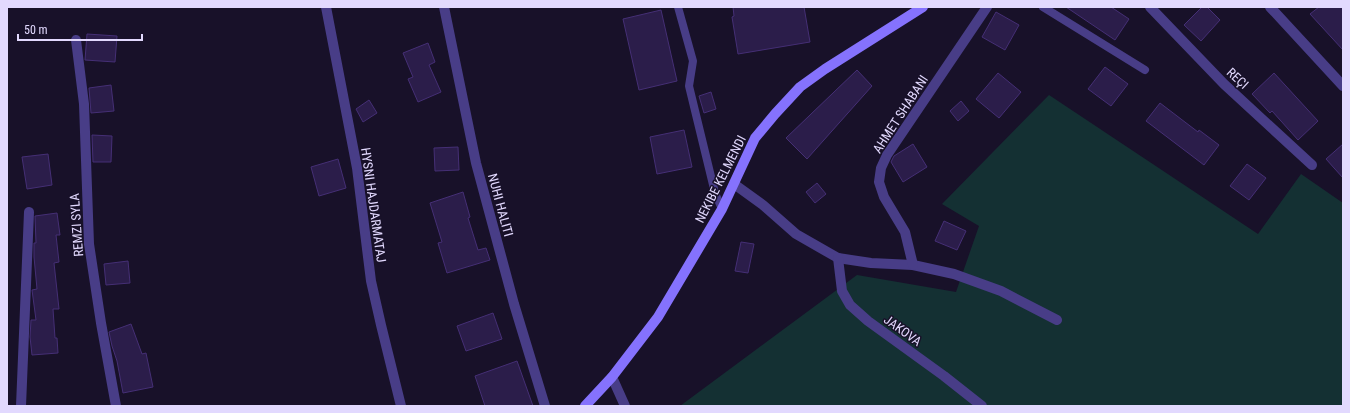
<svg xmlns="http://www.w3.org/2000/svg" width="1350" height="413" font-family="'Roboto Condensed',sans-serif">
<style>
.green{fill:#143033}
.building{fill:#2b1d4a;stroke:#452f75}
.lines{fill:none;stroke-linecap:round;stroke-linejoin:round}
.lane{stroke:#483d87;stroke-width:8}
.street{stroke:#483d87;stroke-width:10}
.secondary{stroke:#8572fd;stroke-width:10}
.labels{text-anchor:middle;stroke-width:3;stroke-linejoin:round;paint-order:stroke}
.street-label{font-size:13px;fill:#e2d9fe;stroke:#181129}
</style>
<rect width="100%" height="100%" fill="#181129"/>
<polygon class="green" points="1049,95 1258,234 1301,174 1343,203 1343,406 680,406 857,275 956,292 979,226 942,204"/>
<g class="building">
<polygon points="733,7 804,7 810,42 738,54 732,17 734,16"/>
<polygon points="1066,7 1111,7 1129,19 1115,40"/>
<polygon points="1202,7 1207,7 1220,20 1201,41 1184,25"/>
<polygon points="1319,7 1343,7 1343,50 1310,14"/>
<polygon points="661,10 677,81 639,90 623,19"/>
<polygon points="996,12 1019,25 1005,50 982,37"/>
<polygon points="87,34 117,36 115,62 85,60"/>
<polygon points="428,43 435,62 429,65 441,92 418,102 408,79 413,77 403,53"/>
<polygon points="1105,67 1128,84 1111,106 1088,89"/>
<polygon points="857,70 872,86 807,159 786,138"/>
<polygon points="998,73 1021,92 999,118 976,99"/>
<polygon points="1274,73 1318,121 1298,140 1272,111 1270,113 1252,94"/>
<polygon points="111,85 114,111 91,113 89,88"/>
<polygon points="711,92 716,109 704,113 699,96"/>
<polygon points="369,100 377,113 363,122 356,109"/>
<polygon points="961,101 969,111 958,121 950,111"/>
<polygon points="1160,103 1198,132 1199,130 1219,145 1204,165 1146,121"/>
<polygon points="684,130 692,167 657,174 650,137"/>
<polygon points="92,135 112,136 111,162 93,162"/>
<polygon points="913,144 927,167 903,182 891,162 894,156"/>
<polygon points="1343,144 1343,178 1326,159"/>
<polygon points="458,147 459,170 435,171 434,148"/>
<polygon points="48,154 52,185 27,189 22,157"/>
<polygon points="338,159 346,188 319,196 311,167"/>
<polygon points="1247,164 1266,178 1249,200 1230,186"/>
<polygon points="817,183 826,194 815,203 806,192"/>
<polygon points="463,192 470,217 468,218 478,250 486,248 490,260 447,273 438,243 442,242 430,203"/>
<polygon points="57,213 60,235 56,235 59,262 54,263 59,309 53,309 55,338 57,338 58,353 32,355 30,337 31,320 36,320 32,290 37,289 34,257 34,243 36,243 35,216"/>
<polygon points="944,221 966,231 957,250 935,241"/>
<polygon points="741,242 754,244 748,273 735,271"/>
<polygon points="128,261 130,283 106,285 104,264"/>
<polygon points="493,313 502,339 466,351 457,326"/>
<polygon points="131,324 142,354 146,353 153,387 123,393 117,361 112,346 109,332"/>
<polygon points="517,361 533,406 485,406 475,376"/>
</g>
<g class="lines">
<g class="lane">
<polyline points="678,7 693,61 689,86 715,193 722,209"/>
<polyline points="1043,7 1145,70"/>
</g>
<g class="street">
<polyline points="326,7 357,168 371,281 381,325 401,406"/>
<polyline points="444,7 476,163 514,304 545,406"/>
<polyline points="1150,7 1224,84 1312,165"/>
<polyline points="1270,7 1343,86"/>
<polyline points="76,40 84,104 89,244 101,323 116,406"/>
<polyline points="734,184 763,205 796,234 838,258 871,263 913,265 954,274 1001,291 1057,320"/>
<polyline points="838,258 842,291 850,305 868,321 944,376 982,406"/>
<polyline points="913,265 905,232 884,197 879,182 881,168 887,155 987,7"/>
<polyline points="612,377 625,406"/>
<polyline points="21,406 29,212"/>
</g>
<polyline class="secondary" points="585,406 612,377 658,317 722,209 755,138 775,114 800,87 825,69 923,7"/>
</g>
<g class="labels">
<g class="street-label">
<text transform="translate(1238 78) rotate(43)" y="5">REÇI</text>
<text transform="translate(900 114) rotate(-57)" y="5">AHMET SHABANI</text>
<text transform="translate(720 179) rotate(-63)" y="5">NEKIBE KELMENDI</text>
<text transform="translate(374 205) rotate(82)" y="5">HYSNI HAJDARMATAJ</text>
<text transform="translate(501 205) rotate(75)" y="5">NUHI HALITI</text>
<text transform="translate(76 225) rotate(-94)" y="5">REMZI SYLA</text>
<text transform="translate(903 330) rotate(36)" y="5">JAKOVA</text>
</g>
</g>
<rect width="1350" height="413" fill="none" stroke="#e2d9fe" stroke-width="16"/>
<path d="M18 34v6h124v-6" fill="none" stroke="#e2d9fe" stroke-width="2"/>
<text x="24" y="34" font-size="12" fill="#e2d9fe" stroke="#181129" stroke-width="3" paint-order="stroke">50 m</text>
</svg>
